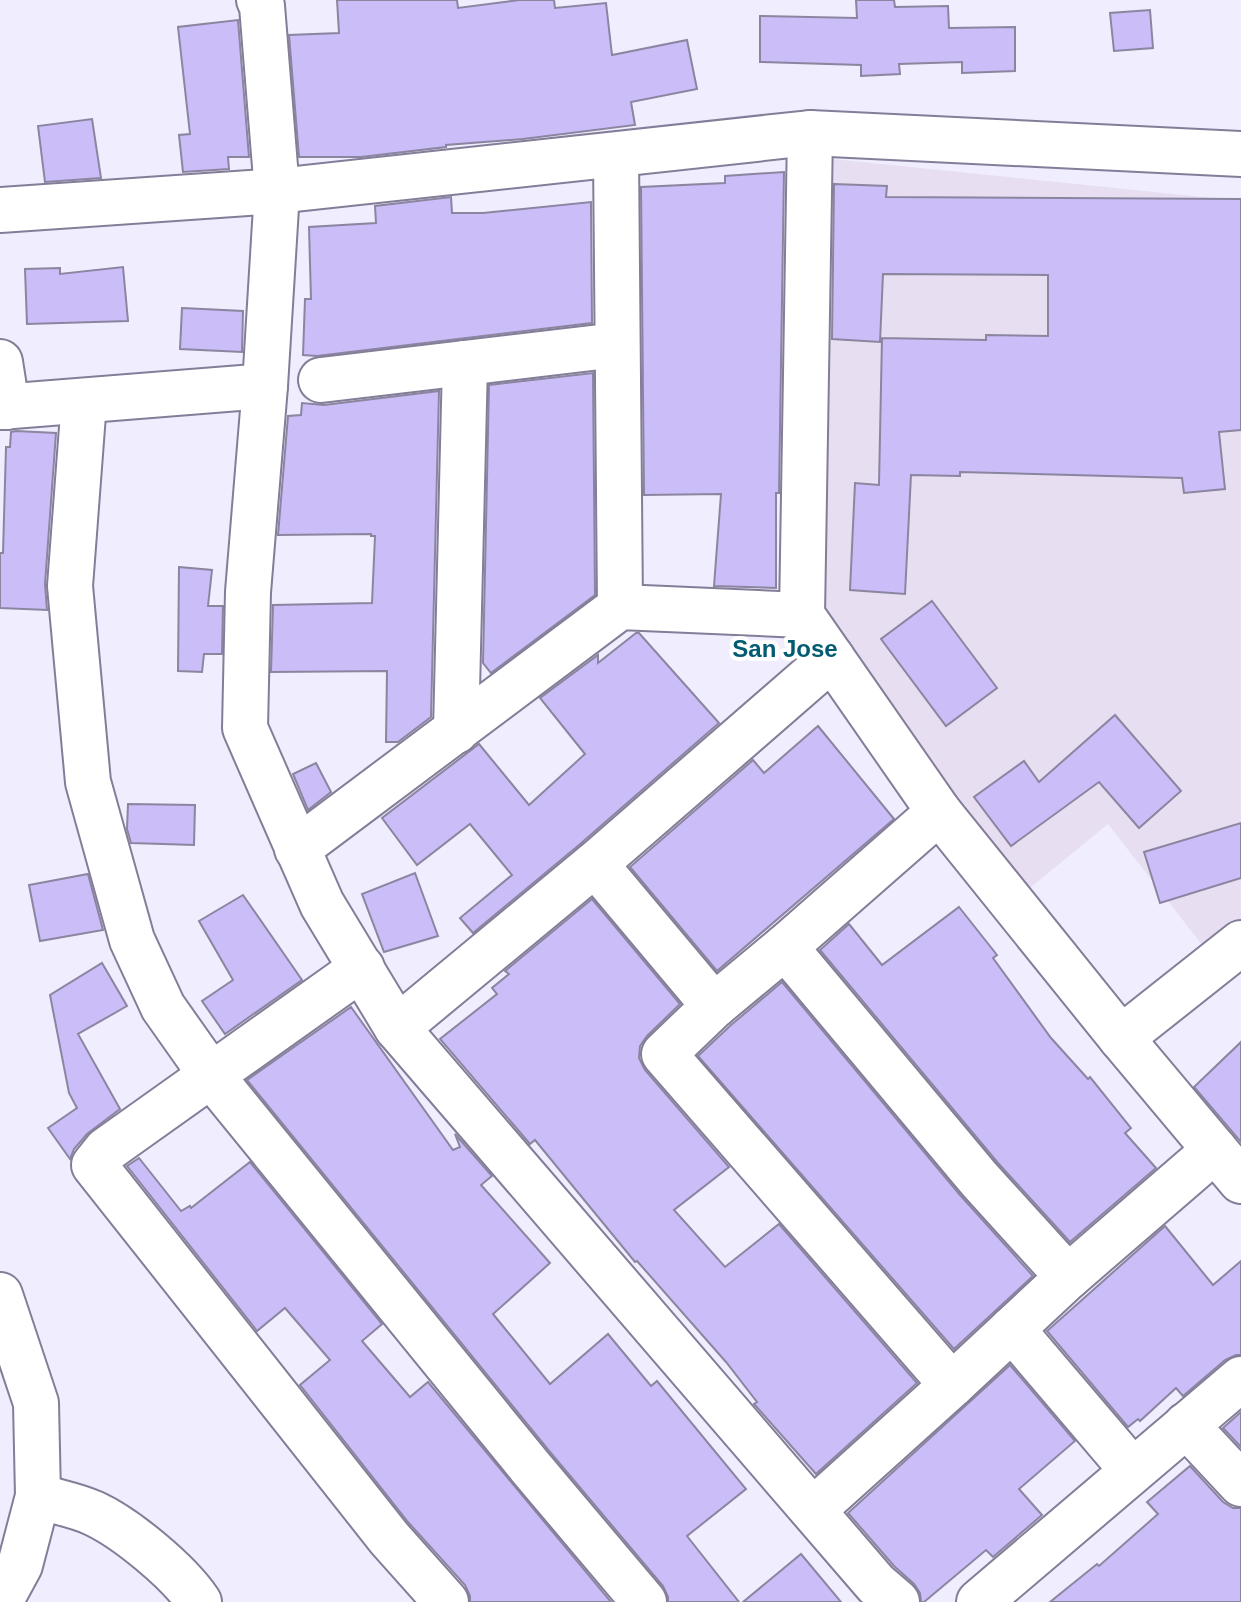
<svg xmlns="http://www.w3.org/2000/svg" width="1241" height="1602" font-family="Helvetica,sans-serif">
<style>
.education{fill:#e7def2}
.building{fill:#cbbdf8;stroke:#8b85a0;stroke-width:2}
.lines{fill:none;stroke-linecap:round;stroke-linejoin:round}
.minor-casing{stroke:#837d98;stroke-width:48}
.minor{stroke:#fff;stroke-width:44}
.labels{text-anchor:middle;stroke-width:8;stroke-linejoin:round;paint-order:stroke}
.quarter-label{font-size:24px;font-weight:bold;fill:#015c71;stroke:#fff}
</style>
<rect width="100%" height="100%" fill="#f0edfe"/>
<polygon class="education" points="813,157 1241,201 1241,920 1206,950 1108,824 1025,892 814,600"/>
<g class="building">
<polygon points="337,0 457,0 458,8 519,0 554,0 555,8 606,3 612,55 687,40 697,89 631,102 635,125 523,139 446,145 446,147 361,157 299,157 289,35 339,33"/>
<polygon points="856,0 894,0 895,7 948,6 949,28 1015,27 1015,71 962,73 962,62 899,64 900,74 861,76 861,65 760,62 760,16 857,18"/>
<polygon points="1150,10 1153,48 1114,51 1110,13"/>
<polygon points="238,20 249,157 228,157 229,169 183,172 179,135 190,134 178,27"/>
<polygon points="92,119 101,178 45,182 38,126"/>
<polygon points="784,172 779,493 776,493 776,588 714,586 721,494 644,495 641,187 725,183 725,176"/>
<polygon points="834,184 887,186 886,197 1241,199 1241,430 1219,432 1225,489 1184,493 1182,478 960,472 960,476 911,475 905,594 850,590 855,483 879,485 882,338 986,340 986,335 1048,336 1048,275 883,274 880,342 832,339"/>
<polygon points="451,197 452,213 483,213 591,202 592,323 317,356 303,355 305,299 311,299 309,227 376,223 375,206"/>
<polygon points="123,267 128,321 27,324 25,269 60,268 60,274"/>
<polygon points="182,308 243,311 242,352 180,349"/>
<polygon points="593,373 595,595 491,673 483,663 489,385"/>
<polygon points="439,391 431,717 398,742 386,742 387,671 271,672 273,605 372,603 375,536 371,536 371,534 278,535 288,416 301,415 302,403 324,405"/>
<polygon points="16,431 56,433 45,584 47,610 0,608 0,553 3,553 6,447 10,447 11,432"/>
<polygon points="179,567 212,570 208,606 223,606 222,654 204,654 202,672 178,671"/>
<polygon points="932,601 997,688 946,726 881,639"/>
<polygon points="636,633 639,633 719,723 579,845 473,933 460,918 512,875 470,824 417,865 382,818 479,744 529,805 585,754 540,698 598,655 598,663"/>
<polygon points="1115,715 1181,791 1139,828 1099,782 1011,846 974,797 1024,761 1039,782"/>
<polygon points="818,726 894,819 717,971 630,867 753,760 764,773"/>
<polygon points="316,763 331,792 308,810 293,774"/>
<polygon points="128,804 195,805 194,845 131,843 127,829"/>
<polygon points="1241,823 1241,878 1160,903 1144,852"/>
<polygon points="415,873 438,936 384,952 362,894"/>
<polygon points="88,874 103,930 40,941 29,885"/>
<polygon points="243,895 302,980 225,1034 202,1001 233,980 199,921"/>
<polygon points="592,899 680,1004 647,1036 640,1046 639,1058 645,1070 729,1167 674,1210 725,1267 779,1224 917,1383 816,1474 754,1404 757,1402 726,1362 637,1261 635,1262 535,1140 530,1144 440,1039 497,994 492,988 509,974 505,971"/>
<polygon points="959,907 997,955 993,958 1051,1038 1088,1079 1090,1077 1131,1128 1125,1133 1156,1168 1070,1242 998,1163 820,950 849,924 882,965"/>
<polygon points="102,963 127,1006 78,1034 120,1109 87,1134 74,1149 70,1159 48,1128 77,1108 69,1093 50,995"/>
<polygon points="782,982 960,1195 1033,1276 954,1349 698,1056 731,1025"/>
<polygon points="351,1007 453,1150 460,1147 455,1134 492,1176 481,1185 550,1263 493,1314 550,1384 608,1334 651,1386 657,1381 746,1489 687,1536 739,1602 668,1602 668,1597 663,1586 550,1452 247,1080"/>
<polygon points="1241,1042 1241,1142 1194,1087"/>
<polygon points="139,1158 181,1211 190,1206 191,1208 250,1162 382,1324 362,1341 410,1397 428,1382 611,1602 470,1602 470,1596 465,1585 408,1522 300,1385 330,1360 285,1308 257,1331 127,1166"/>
<polygon points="1165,1226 1213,1285 1241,1261 1241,1355 1236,1355 1225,1360 1183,1396 1176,1388 1140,1421 1138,1419 1128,1427 1047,1331"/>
<polygon points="1010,1365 1075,1441 1019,1489 1042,1515 993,1557 986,1550 924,1602 921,1602 920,1593 914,1584 894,1566 848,1513"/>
<polygon points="1241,1412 1241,1447 1223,1428"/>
<polygon points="1190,1466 1223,1502 1233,1508 1241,1508 1241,1602 1050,1602 1097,1564 1099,1566 1158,1514 1147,1502"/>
<polygon points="801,1554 841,1602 743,1602"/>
</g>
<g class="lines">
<g class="minor-casing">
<g id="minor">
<polyline points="259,0 262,6 277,191 265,386 248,592 245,728 322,904 397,1028 876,1584 897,1602"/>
<polyline points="810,133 802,615 939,812 1121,1038 1241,1181"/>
<polyline points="616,155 620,607"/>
<polyline points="0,210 277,191 810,133 1241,154"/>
<polyline points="0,362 7,407"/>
<polyline points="321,380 617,345"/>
<polyline points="84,401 70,586 88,782 132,940 163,1007 211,1075 531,1468 644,1602"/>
<polyline points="0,407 265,386"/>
<polyline points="456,731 465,363"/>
<polyline points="939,812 785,947 714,1006 664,1054 952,1385"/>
<polyline points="297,849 620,607 802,615"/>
<polyline points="595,864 714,1006"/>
<polyline points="785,947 979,1179 1068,1277 1215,1150"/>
<polyline points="362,968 106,1150 94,1165 389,1538 446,1602"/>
<polyline points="397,1028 595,864 832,658"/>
<polyline points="1121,1038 1241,943"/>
<polyline points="0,1295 36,1403 38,1496 20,1565 0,1602"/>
<polyline points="1012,1329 1132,1470"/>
<polyline points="1186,1425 1241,1484"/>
<path d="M38 1496C56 1502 76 1505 93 1513 126 1528 179 1572 199 1602"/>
<polyline points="813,1510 952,1385 1068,1277"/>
<polyline points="979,1602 1241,1379"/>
</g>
</g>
<use href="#minor" class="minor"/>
</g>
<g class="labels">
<g class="quarter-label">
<text x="785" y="657">San Jose</text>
</g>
</g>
</svg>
